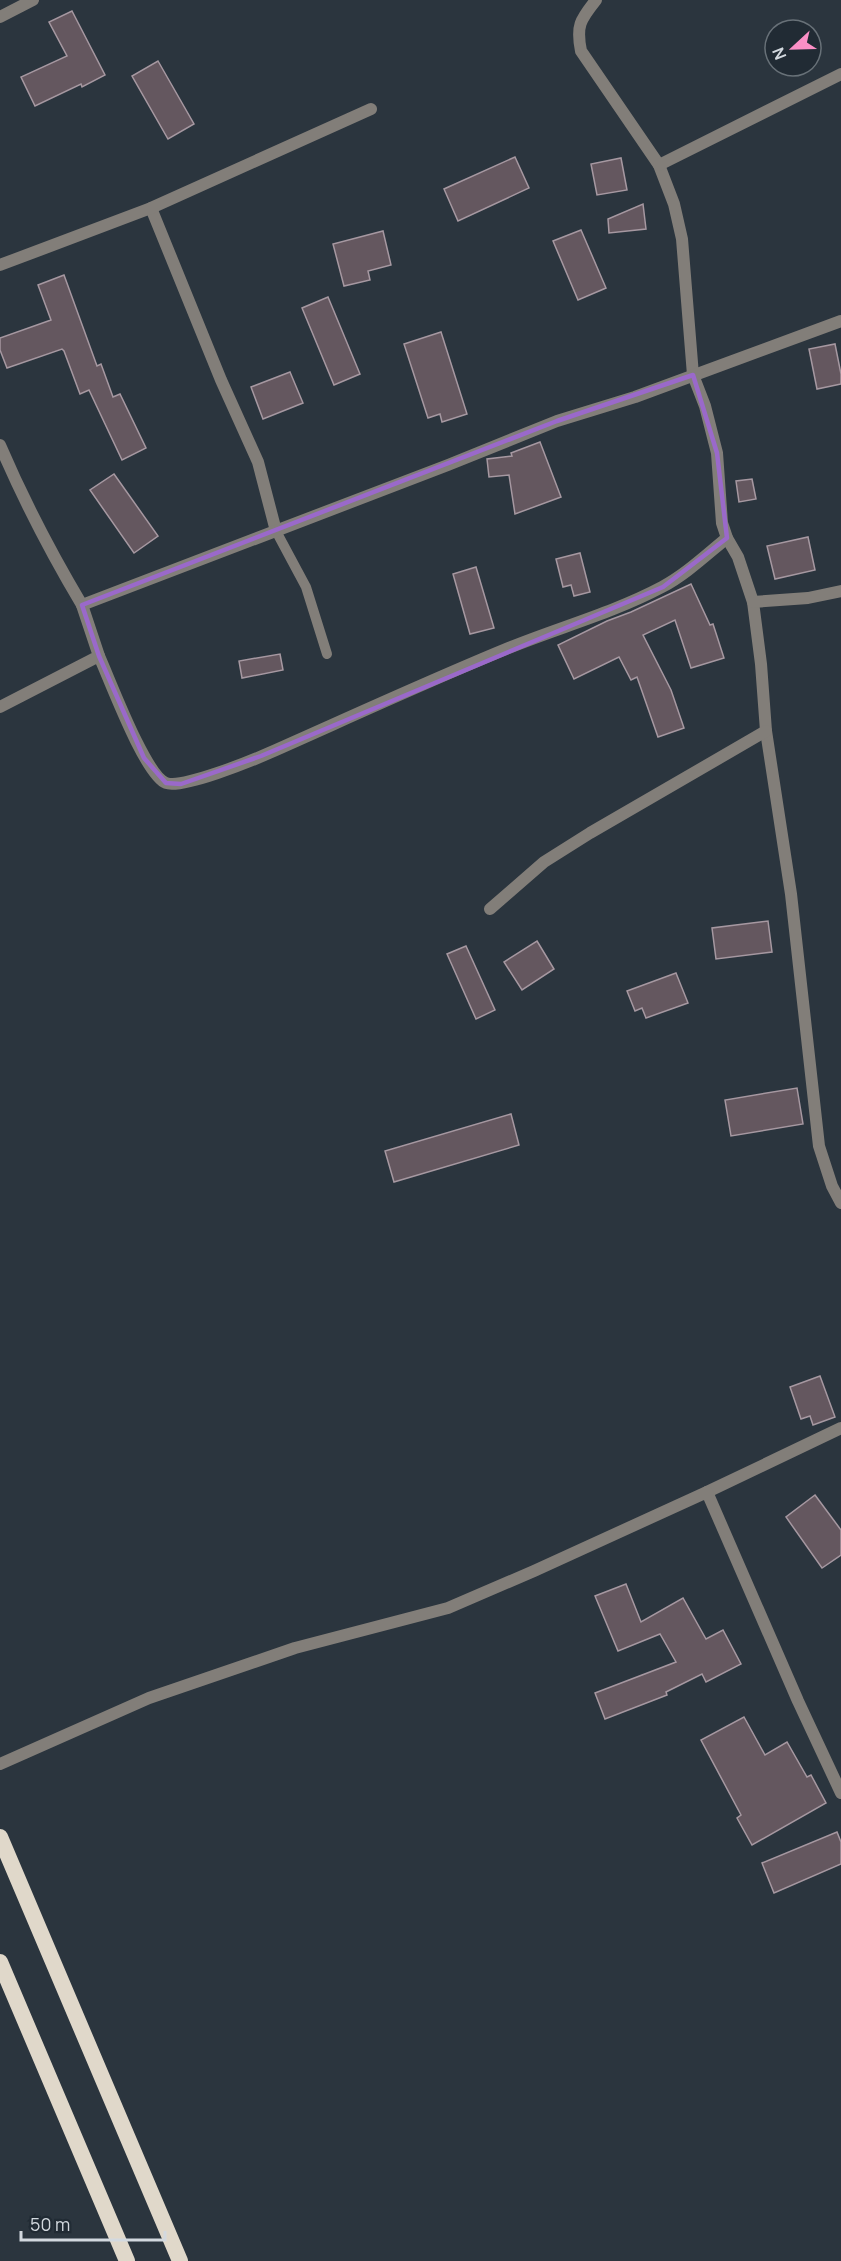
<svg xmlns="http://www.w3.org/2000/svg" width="841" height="2261" font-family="Manrope,sans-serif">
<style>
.building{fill:#64575f;stroke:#a698a1;stroke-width:1.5}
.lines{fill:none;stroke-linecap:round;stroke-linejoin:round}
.service{stroke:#827e79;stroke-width:10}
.minor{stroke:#827e79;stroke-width:12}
.trunk{stroke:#e0d8ca;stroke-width:16}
.marked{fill:none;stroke:#9a69ca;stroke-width:4.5;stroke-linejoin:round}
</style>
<rect width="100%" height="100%" fill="#2b353e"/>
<g class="building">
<polygon points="72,11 105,75 82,87 81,84 35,106 21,77 67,56 49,22"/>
<polygon points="158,61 194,124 168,139 132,76"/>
<polygon points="515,157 529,188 458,221 444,189"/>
<polygon points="621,158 627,190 597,195 591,164"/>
<polygon points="643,204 646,229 609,233 608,219"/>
<polygon points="581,230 606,288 578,300 553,241"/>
<polygon points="383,231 391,265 368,271 370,280 344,286 333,244"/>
<polygon points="64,275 97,366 101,364 113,397 120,394 146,448 122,460 89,390 80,394 64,351 62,349 7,368 0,350 0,338 51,320 38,285"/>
<polygon points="328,297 360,374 334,385 302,308"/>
<polygon points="441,332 467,414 442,422 440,414 428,418 404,344"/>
<polygon points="835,344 841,374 841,384 817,389 809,349"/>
<polygon points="290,372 303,403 263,419 251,387"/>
<polygon points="540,442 561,497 515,514 509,475 489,477 487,459 512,456 511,453"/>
<polygon points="114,474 158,536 134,553 90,490"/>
<polygon points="752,479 756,499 739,502 736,481"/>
<polygon points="808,537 815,570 775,579 767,546"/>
<polygon points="580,553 590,592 574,596 571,585 563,587 556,559"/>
<polygon points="476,567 494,628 470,634 453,574"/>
<polygon points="691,584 710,625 713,624 724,658 691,668 675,620 643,635 671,690 684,728 658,737 637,677 631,680 619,657 574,679 558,645 607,621 631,612"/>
<polygon points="280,654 283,670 242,678 239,661"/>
<polygon points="768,921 772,952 716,959 712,928"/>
<polygon points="537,941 554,969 522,990 504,962"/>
<polygon points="466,946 495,1010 476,1019 447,954"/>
<polygon points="676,973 688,1003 646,1018 642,1008 635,1011 627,991"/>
<polygon points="797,1088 803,1124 731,1136 725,1100"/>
<polygon points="511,1114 519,1145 394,1182 385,1151"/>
<polygon points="820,1376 835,1417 813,1425 810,1416 801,1419 790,1387"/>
<polygon points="815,1495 841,1530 841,1555 822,1568 786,1517"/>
<polygon points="626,1584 641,1622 683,1598 706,1639 723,1630 741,1664 706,1682 702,1674 666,1692 667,1695 605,1719 595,1693 676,1662 660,1634 618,1651 595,1596"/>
<polygon points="744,1717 765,1755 787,1742 807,1777 811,1775 826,1803 752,1845 737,1818 741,1815 701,1740"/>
<polygon points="837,1832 841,1842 841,1864 774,1893 762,1863"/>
</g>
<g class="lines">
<polyline class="service" points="276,531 306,587 327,654"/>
<g class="minor">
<path d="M596 0C580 20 576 26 581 51L659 165 674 204 682 239 693 375 705 406 717 453 722 523 727 538 738 557 753 602 761 664 766 731 791 894 819 1146 832 1186 841 1203"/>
<polyline points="0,17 33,0"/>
<polyline points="659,165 841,74"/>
<polyline points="151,208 221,380 258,462 276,531"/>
<polyline points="0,265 151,208 371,109"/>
<path d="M0 445C24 501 51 553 82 605L448 465 557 421 635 397 841 321"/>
<polyline points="753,602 808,598 841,591"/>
<path d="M99 656C110 680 145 775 166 783 182 789 251 761 269 753 348 718 426 682 506 649 557 628 613 613 662 587 685 575 706 555 727 538"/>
<polyline points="0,707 99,656 82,605"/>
<polyline points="490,909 544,862 590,833 766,731"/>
<polyline points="707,1492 841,1428"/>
<polyline points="0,1764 149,1698 295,1648 448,1608 534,1571 707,1492 798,1701 841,1793"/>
</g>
<g class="trunk">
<polyline points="0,1837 180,2261"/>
<polyline points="0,1962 127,2261"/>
</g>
</g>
<path class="marked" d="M693 375 717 453 727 538 663 587 261 756 181 784 166 783 144 758 99 656 82 605 557 421Z"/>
<g transform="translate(793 48) rotate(248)"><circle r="28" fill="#212b34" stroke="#687178" stroke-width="1.5"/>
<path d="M0-4.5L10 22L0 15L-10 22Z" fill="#fb8fc6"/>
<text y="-9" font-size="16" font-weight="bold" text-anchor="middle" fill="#d3d9df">N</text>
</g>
<path d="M21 2231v9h144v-9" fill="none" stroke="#d3d9df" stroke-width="3"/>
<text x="30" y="2231" font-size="18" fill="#d3d9df" stroke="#212b34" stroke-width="4.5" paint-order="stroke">50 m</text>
</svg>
